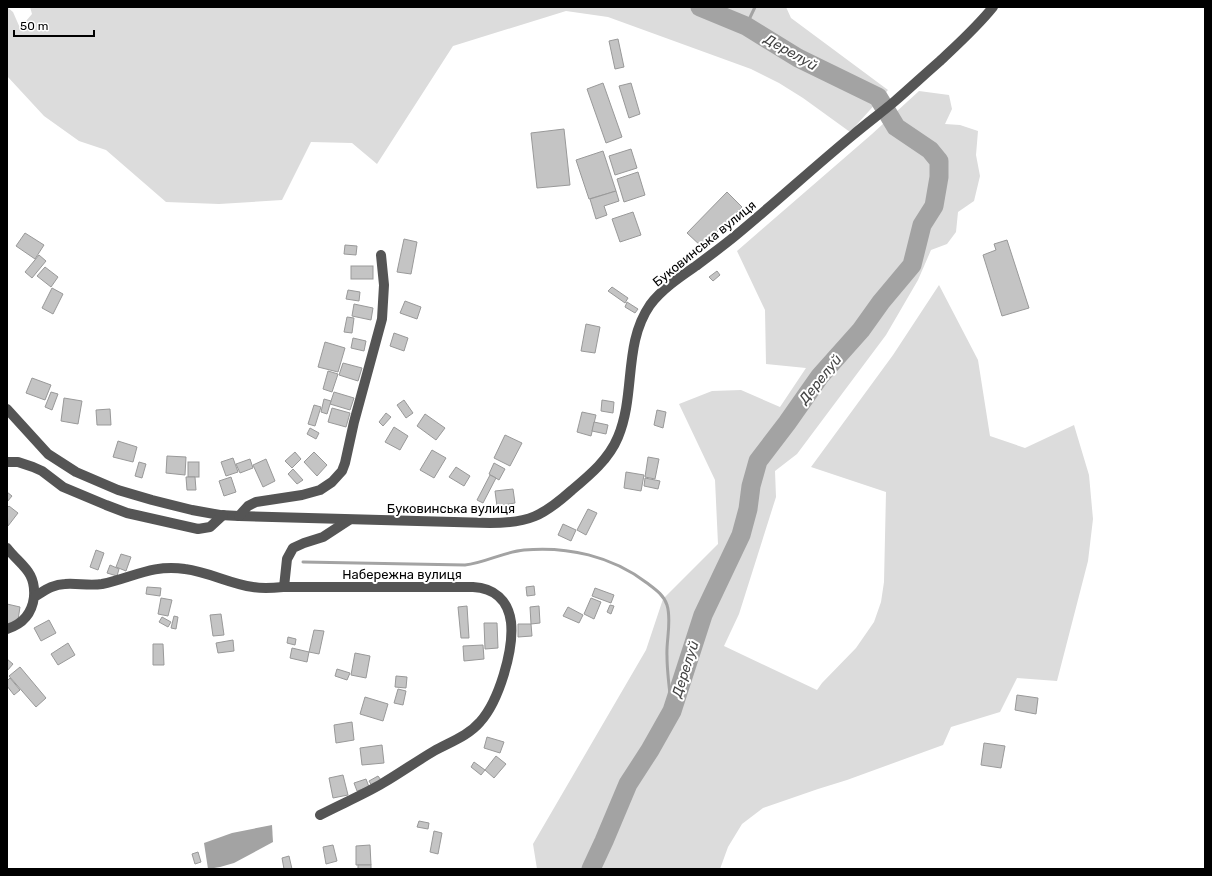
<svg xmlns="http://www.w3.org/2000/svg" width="1212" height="876" font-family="Rubik,sans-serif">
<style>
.green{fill:#dcdcdc}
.water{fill:#a3a3a3}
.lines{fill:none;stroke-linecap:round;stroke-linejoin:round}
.stream{stroke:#a3a3a3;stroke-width:3}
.river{stroke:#a3a3a3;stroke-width:19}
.building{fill:#c4c4c4;stroke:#999}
.minor{stroke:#555;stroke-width:10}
.labels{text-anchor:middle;stroke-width:4;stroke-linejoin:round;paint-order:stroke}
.street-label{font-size:13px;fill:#000;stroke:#fff}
.water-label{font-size:14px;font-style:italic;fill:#444;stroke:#fff}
</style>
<rect width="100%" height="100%" fill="#fff"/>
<g class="green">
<polygon points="7,7 13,12 20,28 32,14 30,7 786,7 791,18 888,90 850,132 803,98 779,83 751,69 608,17 566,11 453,46 377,164 352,143 311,142 282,200 219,204 166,202 106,150 79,141 44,116 7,76"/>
<polygon points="919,91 949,95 952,109 945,124 960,125 978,131 976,155 980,176 974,201 958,212 956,232 947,244 931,250 918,280 886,335 797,454 775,471 776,497 739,614 724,646 817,690 822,683 856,648 874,622 881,602 884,582 886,492 811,467 893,355 939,285 978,360 990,436 1025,448 1074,425 1089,475 1093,519 1088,561 1057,681 1017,678 1000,712 951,727 943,745 847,780 818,789 763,808 742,824 728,847 720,869 537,869 533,844 646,650 663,599 718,544 715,480 679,404 712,391 741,390 780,407 806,368 766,364 765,310 737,251 872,134"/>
</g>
<polygon class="water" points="272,825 273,842 234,863 220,867 208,869 204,843 232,833"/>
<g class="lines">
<g class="stream">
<polyline points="746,26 755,7"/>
<path d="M303 562 465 565C485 563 503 552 524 550 567 546 612 556 647 583 655 589 664 595 667 605 672 621 666 640 667 656 667 674 670 693 672 711"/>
</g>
<polyline class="river" points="591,869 604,841 628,784 650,750 672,711 703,615 741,535 748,509 751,486 758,461 787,423 820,376 861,330 881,302 912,265 922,225 934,206 939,177 939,161 930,150 896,127 878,97 798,58 746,26 700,7"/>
</g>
<g class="building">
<polygon points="618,39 624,67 615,69 609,41"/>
<polygon points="603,83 622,137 606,143 587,89"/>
<polygon points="631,83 640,114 629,118 619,86"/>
<polygon points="564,129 570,185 537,188 531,133"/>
<polygon points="631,149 637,168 615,175 609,156"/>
<polygon points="603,151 616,191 589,199 576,160"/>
<polygon points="638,172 645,195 624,202 617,179"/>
<polygon points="616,191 619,201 604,206 607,215 596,219 590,199"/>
<polygon points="727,192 742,207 702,247 687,233"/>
<polygon points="633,212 641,235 620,242 612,219"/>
<polygon points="25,233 44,245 35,259 16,246"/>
<polygon points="404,239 417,242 411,274 397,272"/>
<polygon points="1007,240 1029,308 1002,316 983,255 996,250 994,244"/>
<polygon points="345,245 357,246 356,255 344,254"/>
<polygon points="39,255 46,261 32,278 25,272"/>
<rect x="351" y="266" width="22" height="13"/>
<polygon points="45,267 58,277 51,287 37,276"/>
<polygon points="717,271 720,275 713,281 709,277"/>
<polygon points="612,287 628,298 625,303 608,291"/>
<polygon points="52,288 63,294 53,314 42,308"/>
<polygon points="348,290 360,292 359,301 346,299"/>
<polygon points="405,301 421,307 417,319 400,313"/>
<polygon points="627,302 638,309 635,313 625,307"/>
<polygon points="354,304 373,308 371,320 352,316"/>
<polygon points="347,317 354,318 352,333 344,332"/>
<polygon points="586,324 600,327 595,353 581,351"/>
<polygon points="394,333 408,338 404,351 390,346"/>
<polygon points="353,338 366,341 364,351 351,348"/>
<polygon points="325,342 345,348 338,372 318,367"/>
<polygon points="343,363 362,368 358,381 339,375"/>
<polygon points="328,371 338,374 332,392 323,389"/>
<polygon points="32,378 51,385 45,400 26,393"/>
<polygon points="51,392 58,394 52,410 45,407"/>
<polygon points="334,392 354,398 350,410 330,404"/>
<polygon points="64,398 82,401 78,424 61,421"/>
<polygon points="324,399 331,401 327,414 321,412"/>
<polygon points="404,400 413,413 406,418 397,405"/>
<polygon points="602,400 614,402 613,413 601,411"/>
<polygon points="314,405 321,407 315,426 308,424"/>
<polygon points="332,408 350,413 346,427 328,422"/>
<polygon points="110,409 111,425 97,425 96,410"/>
<polygon points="657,410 666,412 663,428 654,425"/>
<polygon points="582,412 596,415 591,436 577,432"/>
<polygon points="386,413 391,417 383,426 379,422"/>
<polygon points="425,414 445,428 436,440 417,426"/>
<polygon points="594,422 608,425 606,434 592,431"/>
<polygon points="394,427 408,436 400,450 385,442"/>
<polygon points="310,428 319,433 316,439 307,434"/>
<polygon points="505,435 522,443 510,466 494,458"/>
<polygon points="118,441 137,447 133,462 113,457"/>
<polygon points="432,450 446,458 434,478 420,470"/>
<polygon points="295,452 301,459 292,468 285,461"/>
<polygon points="314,452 327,465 317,476 304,462"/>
<polygon points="167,456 186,457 185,475 166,473"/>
<polygon points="648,457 659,459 655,479 645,477"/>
<polygon points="233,458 238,472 226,476 221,462"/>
<polygon points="250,459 253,468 240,473 236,464"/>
<polygon points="266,459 275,481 263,487 253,465"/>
<polygon points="139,462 146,464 142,478 135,476"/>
<rect x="188" y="462" width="11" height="15"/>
<polygon points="494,463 505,469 499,480 489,474"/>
<polygon points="456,467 470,476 464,486 449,477"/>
<polygon points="293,469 303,480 297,484 288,474"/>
<polygon points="626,472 644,475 641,491 624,488"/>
<polygon points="490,475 496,478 483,503 477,500"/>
<polygon points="186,477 195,477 196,490 187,490"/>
<polygon points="231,477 236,492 224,496 219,481"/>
<polygon points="645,478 660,481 658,489 644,486"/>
<polygon points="513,489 515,503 497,506 495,491"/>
<polygon points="7,492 12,496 7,502"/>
<polygon points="9,506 18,513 8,526 7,508"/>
<polygon points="588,509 597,513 586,535 577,530"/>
<polygon points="563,524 576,530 571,541 558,535"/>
<polygon points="96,550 104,553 98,570 90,567"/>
<polygon points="121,554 131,557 126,571 116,567"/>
<polygon points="110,565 119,569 117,576 107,573"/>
<polygon points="534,586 535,595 527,596 526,587"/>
<polygon points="147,587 161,588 160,596 146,594"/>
<polygon points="595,588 614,595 611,603 592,596"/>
<polygon points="161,598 172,600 168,616 158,614"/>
<polygon points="591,598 601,602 594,619 584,614"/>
<polygon points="7,604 20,607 18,620 7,626"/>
<polygon points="610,605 614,606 611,614 607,612"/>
<polygon points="467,606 469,638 461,638 458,607"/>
<polygon points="539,606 540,623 531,624 530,607"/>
<polygon points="568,607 583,615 579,623 563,616"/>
<polygon points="221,614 224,635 213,636 210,615"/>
<polygon points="174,616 178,617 176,629 171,628"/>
<polygon points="162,617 171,622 168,627 159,622"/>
<polygon points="49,620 56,633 41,641 34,628"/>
<polygon points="484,623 497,623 498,648 485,649"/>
<polygon points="518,624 531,624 532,636 518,637"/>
<polygon points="314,630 324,631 319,654 309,652"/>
<polygon points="288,637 296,639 295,645 287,643"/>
<polygon points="233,640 234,651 218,653 216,643"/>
<polygon points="68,643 75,655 58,665 51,654"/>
<polygon points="153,644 163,644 164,665 153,665"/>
<polygon points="483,645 484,659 464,661 463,646"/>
<polygon points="292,648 309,652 307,662 290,658"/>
<polygon points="355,653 370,656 366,678 351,675"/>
<polygon points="7,659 13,664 7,671"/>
<polygon points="20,667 46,698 36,707 9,676"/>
<polygon points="337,669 350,673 347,680 335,676"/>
<polygon points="396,676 407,677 406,688 395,687"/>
<polygon points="10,678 20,690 14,695 7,686 7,681"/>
<polygon points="398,689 406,691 403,705 394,703"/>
<polygon points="1017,695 1038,698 1036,714 1015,710"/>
<polygon points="365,697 388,704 383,721 360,714"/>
<polygon points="352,722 354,740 336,743 334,725"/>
<polygon points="487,737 504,742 500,753 484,748"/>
<polygon points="984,743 1005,746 1001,768 981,765"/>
<polygon points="382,745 384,763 362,765 360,748"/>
<polygon points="496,756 506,764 494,778 485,770"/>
<polygon points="474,762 485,770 481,775 471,767"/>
<polygon points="343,775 348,795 333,798 329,778"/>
<polygon points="378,776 381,780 372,786 369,781"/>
<polygon points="366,779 369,787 357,791 354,783"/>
<polygon points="419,821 429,823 428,829 417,827"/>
<polygon points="434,831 442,833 438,854 430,852"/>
<polygon points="333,845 337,861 326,864 323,847"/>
<polygon points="370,845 371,865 356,865 356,846"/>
<polygon points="198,852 201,862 195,864 192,854"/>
<polygon points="289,856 292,869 284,869 282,858"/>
<rect x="358" y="865" width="13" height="4"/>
</g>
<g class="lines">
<g class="minor">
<path d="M7 409 48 454 76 472 118 490 152 500 192 510 220 515 239 516 490 523C529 523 543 516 572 490 590 475 609 459 618 437 636 394 623 344 650 305 662 289 680 277 696 266 709 256 723 246 735 236 775 203 813 168 853 135 867 123 881 113 895 101 910 88 925 74 940 61 958 44 977 27 993 7"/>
<polyline points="7,462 18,462 33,467 42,471 63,487 106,505 127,513 198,529 210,527 223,515"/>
<polyline points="239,516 248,506 256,502 302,495 320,490 332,482 342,471 345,463 354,422 382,319 384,285 381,255"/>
<path d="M7 548C21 566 36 571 34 597"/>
<polyline points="284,587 287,559 293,548 304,543 323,537 349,520"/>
<path d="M7 629C23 624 32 613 34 597 44 591 53 584 65 584 77 583 89 586 102 584 132 578 152 564 185 569 209 572 230 584 253 587 263 589 273 588 284 587H473C494 588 508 600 511 622 514 650 499 701 480 722 468 736 450 742 434 751 417 761 400 773 383 783 363 795 341 804 320 815"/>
</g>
</g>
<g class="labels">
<g class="street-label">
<text transform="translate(704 243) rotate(-39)" y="5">Буковинська вулиця</text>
<text x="451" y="513">Буковинська вулиця</text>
<text x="402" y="579">Набережна вулиця</text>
</g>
<g class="water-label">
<text transform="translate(791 52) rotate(30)" y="5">Дерелуй</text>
<text transform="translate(820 379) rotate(-51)" y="5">Дерелуй</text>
<text transform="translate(685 669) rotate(-72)" y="5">Дерелуй</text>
</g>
</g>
<rect width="1212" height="876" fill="none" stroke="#000000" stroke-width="16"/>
<path d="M14 30v6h80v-6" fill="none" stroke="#000000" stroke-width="2"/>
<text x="20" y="30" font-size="12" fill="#000000" stroke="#ffffff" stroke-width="3" paint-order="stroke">50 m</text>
</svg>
